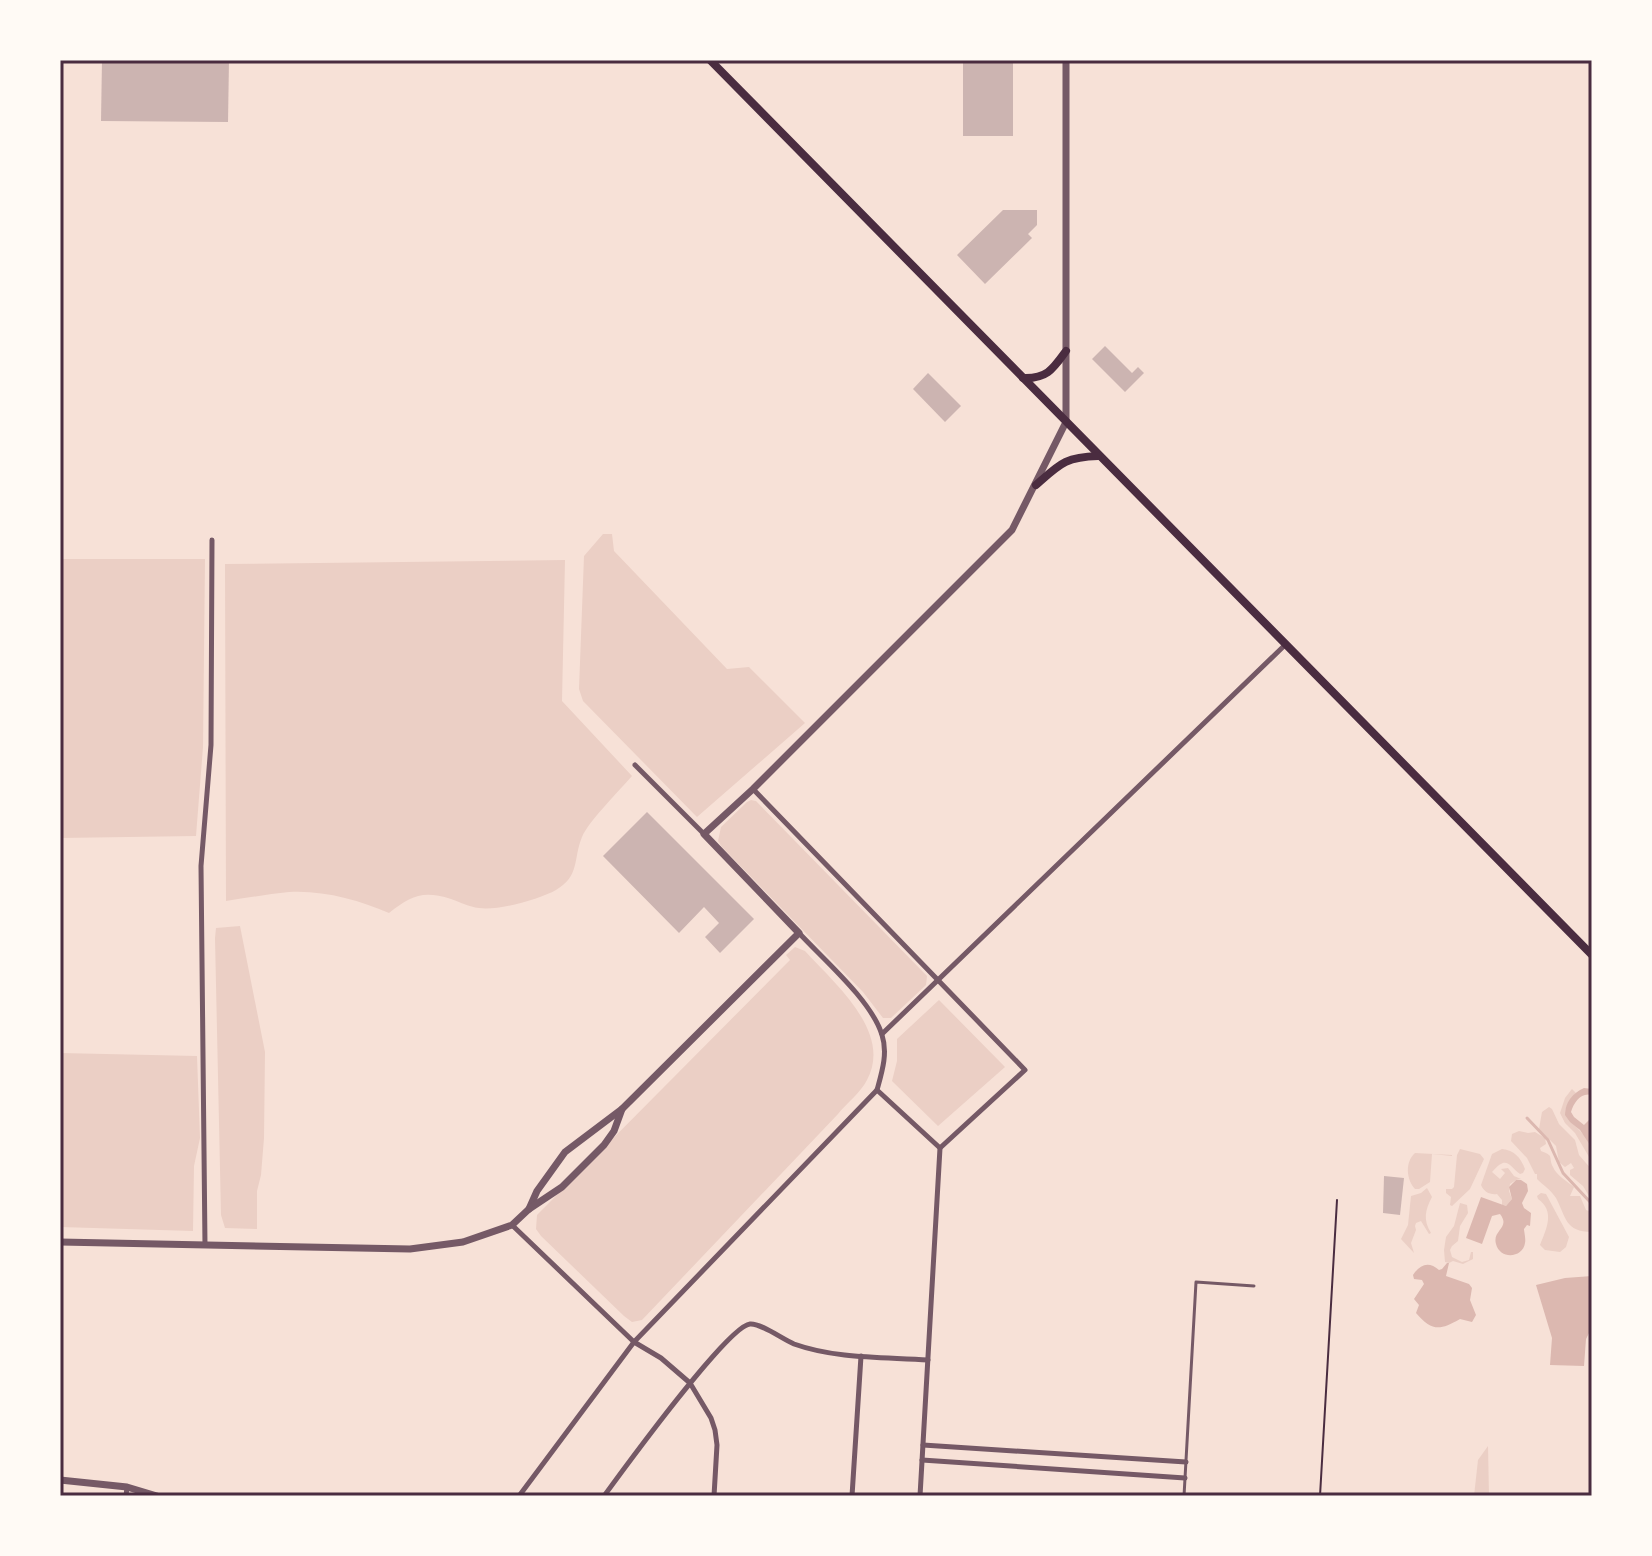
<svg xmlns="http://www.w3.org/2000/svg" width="1652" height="1556" font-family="Roboto,sans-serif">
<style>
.green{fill:#ebcfc5}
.water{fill:#dcb8b0}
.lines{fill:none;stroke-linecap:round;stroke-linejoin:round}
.stream{stroke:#dcb8b0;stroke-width:3}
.building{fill:#ccb4b1}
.path{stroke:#4a2c40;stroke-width:2}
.service{stroke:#755966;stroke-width:3}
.minor{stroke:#755966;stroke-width:5}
.tertiary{stroke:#755966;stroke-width:7}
.primary{stroke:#4a2c40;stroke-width:8}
.neatline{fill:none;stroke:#4a2c40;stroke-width:3}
</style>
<rect width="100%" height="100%" fill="#f7e1d7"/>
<g class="green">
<polygon points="603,534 612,534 614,551 727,669 749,667 805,723 697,817 583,701 579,689 584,556"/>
<polygon points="60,559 205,559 203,747 196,836 60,838"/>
<path d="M565 560 562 701 632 776C620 790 588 822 582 837 573 859 580 876 556 890 540 899 498 911 479 908 469 907 460 902 451 899 422 890 411 896 389 913 359 900 323 890 289 892 268 894 247 898 226 901L225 564Z"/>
<polygon points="751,800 756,801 927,976 926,985 891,1018 883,1018 863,992 722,847 718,841 721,827 747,802"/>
<polygon points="240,926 265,1052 264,1138 261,1175 257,1191 257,1229 225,1228 221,1215 215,938 216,928"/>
<path d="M795 947 805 951C834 983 893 1032 867 1080 861 1092 847 1103 838 1114L642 1320 632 1322 624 1316 541 1236 536 1229 537 1215 790 960 786 955Z"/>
<polygon points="939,1000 1005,1067 938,1126 892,1081 897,1061 897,1039"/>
<polygon points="60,1053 197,1056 200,1138 194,1166 193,1231 60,1227"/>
<path d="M1572 1089 1576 1093 1569 1101 1565 1111C1571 1126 1587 1133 1592 1149 1593 1153 1592 1158 1592 1162L1575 1133 1565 1123 1560 1113 1565 1098Z"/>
<polygon points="1549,1107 1552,1109 1559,1124 1575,1140 1579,1155 1592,1170 1592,1196 1589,1196 1583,1186 1570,1175 1570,1170 1574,1168 1571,1163 1565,1167 1559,1162 1556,1146 1539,1129 1542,1112"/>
<path d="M1519 1131 1528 1133 1535 1132 1545 1138 1546 1144 1540 1148 1541 1151C1555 1156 1548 1157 1553 1167 1556 1175 1568 1182 1574 1187L1570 1196H1580L1586 1210 1592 1212V1232C1565 1232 1566 1217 1556 1198 1551 1190 1543 1185 1537 1179V1174H1535L1527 1158 1511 1141 1512 1134Z"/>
<polygon points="1460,1149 1480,1154 1484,1159 1470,1189 1452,1206 1450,1205 1451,1197 1446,1193 1446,1189 1452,1189 1454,1187 1457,1155"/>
<path d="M1502 1149C1514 1150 1521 1158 1525 1169L1523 1173 1520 1174C1508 1165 1507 1155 1492 1172L1500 1179 1505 1173 1501 1169 1508 1168 1514 1176 1521 1179 1516 1180 1510 1184 1509 1191 1512 1199 1506 1206 1502 1205V1200L1497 1194C1490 1195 1484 1192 1481 1185L1492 1154Z"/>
<path d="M1415 1153 1452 1155V1156L1432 1154 1430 1182 1419 1189H1415C1406 1179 1405 1162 1415 1153Z"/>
<path d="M1427 1188 1432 1197C1425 1210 1423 1220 1431 1233L1429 1234 1421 1221 1416 1223 1415 1226 1416 1230 1411 1243 1414 1253 1401 1239 1408 1225 1411 1196 1421 1193Z"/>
<path d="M1541 1193 1546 1194 1569 1237 1566 1247 1560 1252 1545 1250 1540 1245C1547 1228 1555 1211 1538 1199L1537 1196Z"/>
<polygon points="1460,1203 1467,1205 1468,1213 1460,1226 1458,1241 1452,1246 1450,1250 1452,1257 1462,1262 1469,1260 1471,1252 1473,1252 1473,1259 1463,1264 1453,1261 1449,1263 1445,1262 1444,1250 1446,1237 1454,1226"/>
<polygon points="1488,1446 1489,1496 1474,1496 1478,1460"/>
</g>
<g class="water">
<path d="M1584 1088 1592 1089V1095C1581 1092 1574 1102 1571 1112L1574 1117 1584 1125 1592 1117V1148L1580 1130 1570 1122 1565 1115C1565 1102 1573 1093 1584 1088Z"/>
<path d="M1516 1180H1521L1527 1184 1528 1191 1522 1203 1524 1208 1531 1213 1530 1226 1527 1225 1524 1229C1524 1231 1526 1240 1525 1243 1523 1258 1500 1260 1496 1244 1492 1230 1511 1228 1500 1214L1492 1216 1482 1244 1466 1238 1481 1197 1506 1206 1512 1199 1509 1187Z"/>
<path d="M1447 1263H1449L1446 1276 1469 1284 1472 1288 1470 1300 1476 1315 1472 1322 1460 1319C1439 1331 1432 1331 1416 1313L1419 1305 1414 1299 1424 1284 1422 1280 1414 1279 1413 1275C1420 1264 1429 1261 1439 1270L1442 1269Z"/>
<polygon points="1592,1276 1592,1327 1586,1339 1584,1366 1550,1365 1552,1338 1536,1285 1565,1278"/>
</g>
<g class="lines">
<polyline class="stream" points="1527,1118 1548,1140 1563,1173 1591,1203"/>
</g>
<g class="building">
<polygon points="102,60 229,60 228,122 101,121"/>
<rect x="963" y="60" width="50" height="76"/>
<polygon points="1003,210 1037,210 1037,225 1028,234 1032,238 985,284 957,255"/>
<polygon points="1105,346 1132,373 1138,367 1144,373 1125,392 1092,359"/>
<polygon points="928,373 961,406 945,422 913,389"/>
<polygon points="647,812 754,919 720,953 705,937 719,923 704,907 679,933 603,856"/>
<polygon points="1384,1176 1404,1178 1400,1215 1383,1213"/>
</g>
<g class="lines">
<polyline class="path" points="1320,1496 1337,1200"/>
<polyline class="service" points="1184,1496 1196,1282 1254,1286"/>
<g class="minor">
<polyline points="635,765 704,834"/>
<polyline points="753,789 1025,1070 940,1148"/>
<polyline points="882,1034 1286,644"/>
<polyline points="877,1090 940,1148 920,1496"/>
<polyline points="512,1225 634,1342 661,1358 690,1383 711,1418 715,1430 717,1445 714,1496"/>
<polyline points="205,1245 201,866 211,745 212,540"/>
<polyline points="923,1445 1186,1462"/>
<polyline points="922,1460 1185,1478"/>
<polyline points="126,1496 127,1487"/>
<path d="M519 1496 634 1342 877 1090C882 1072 888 1053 882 1035 872 1001 823 959 799 933"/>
<path d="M604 1496C623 1470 728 1326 750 1324 761 1323 782 1339 794 1344 836 1359 884 1357 928 1360"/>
<polyline points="852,1496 861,1356"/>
</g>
<g class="tertiary">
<polyline points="529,1209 537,1191 565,1152 622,1109 799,933 704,834 753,789 1012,530 1066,422 1066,60"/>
<polyline points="60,1242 410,1249 463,1242 512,1225 529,1209 562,1187 604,1145 614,1131 622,1109"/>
<polyline points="60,1480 127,1487 157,1496"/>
</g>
<g class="primary">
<polyline points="710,60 1592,955"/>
<path d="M1023 378C1047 379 1053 369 1066 351"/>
<path d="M1036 485C1060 464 1065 457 1098 456"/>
</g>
</g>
<rect width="1652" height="1556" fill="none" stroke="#fffaf5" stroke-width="124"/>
<rect x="62" y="62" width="1528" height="1432" class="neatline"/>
</svg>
